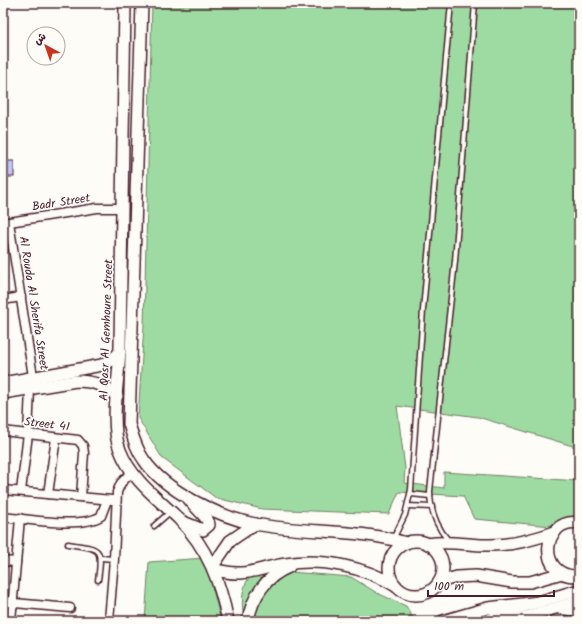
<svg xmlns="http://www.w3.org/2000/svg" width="582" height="624" font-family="Kalam,'Playpen Sans Arabic',sans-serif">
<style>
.green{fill:#9edba2;stroke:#747d66}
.building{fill:#c0c7f9;stroke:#4a1f2b}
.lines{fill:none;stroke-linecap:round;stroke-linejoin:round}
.lane-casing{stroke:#4a1f2b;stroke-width:7}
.street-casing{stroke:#4a1f2b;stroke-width:11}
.secondary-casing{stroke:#4a1f2b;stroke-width:14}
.lane{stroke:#fdfcf7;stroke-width:4}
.street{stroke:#fdfcf7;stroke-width:8}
.secondary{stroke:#fdfcf7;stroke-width:11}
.labels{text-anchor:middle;stroke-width:3.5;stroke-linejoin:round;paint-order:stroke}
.street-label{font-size:12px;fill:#4a1f2b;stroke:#fdfcf7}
</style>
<rect width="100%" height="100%" fill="#fdfcf7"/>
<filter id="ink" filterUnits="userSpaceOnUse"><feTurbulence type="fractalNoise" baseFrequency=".025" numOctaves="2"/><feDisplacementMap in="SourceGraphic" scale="8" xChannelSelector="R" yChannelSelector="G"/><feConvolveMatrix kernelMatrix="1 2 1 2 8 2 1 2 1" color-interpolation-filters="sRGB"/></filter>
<g filter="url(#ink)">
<g class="green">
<polygon points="152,3 579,3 579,448 478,417 397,406 405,468 404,483 444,488 444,472 579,481 579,518 563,527 474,519 463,496 399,492 389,514 262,509 216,498 162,458 138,418 144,325"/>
<polygon points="205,558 221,621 145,621 149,562"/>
<path d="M266 570 351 577 377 593 406 606 413 618 409 621H245C241 609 241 588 249 578 253 573 261 571 266 570Z"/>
</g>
<rect class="building" x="3" y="161" width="11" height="16"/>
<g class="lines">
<g class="lane-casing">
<g id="lane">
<polyline points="411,494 430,496"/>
<polyline points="408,506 432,507"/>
<polyline points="154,526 170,512"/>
<polyline points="393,539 405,515 411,490 423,310 451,3"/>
<path d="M448 540C436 526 430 509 430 491L455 261 475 3"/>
<path d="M68 544C100 549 103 546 98 580"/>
<polyline points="101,558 114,559"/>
</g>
</g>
<g class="street-casing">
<g id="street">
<polyline points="9,222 34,383"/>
<polyline points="3,223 97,208 123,208"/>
<polyline points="3,300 21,297"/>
<polyline points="3,431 78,440 83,446 84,453 81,497"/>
<polyline points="3,490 112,500"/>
<polyline points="21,491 28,434 30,389"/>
<polyline points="48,494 56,438"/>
<path d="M3 517C27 519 81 529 101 516L107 500"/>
<polyline points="3,561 16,562"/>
<polyline points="3,602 70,608"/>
<polyline points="11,621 20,518"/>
<polyline points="109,621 114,559 117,492 121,483 132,472"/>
</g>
</g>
<g class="secondary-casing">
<g id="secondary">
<path d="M125 3C124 117 122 231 120 345 120 375 109 422 120 450 131 479 157 498 179 519 208 548 220 582 228 621"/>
<path d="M142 3 129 424C133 437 136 449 144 460 165 491 219 517 255 524 305 534 356 528 406 543"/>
<polyline points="3,383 102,365 112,360 120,352"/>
<path d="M3 393 76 381C93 381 104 385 117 396"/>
<path d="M181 521 203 530 209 525C209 518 194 507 189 499"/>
<path d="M579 523C541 517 536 579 579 576"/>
<circle cx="416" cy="568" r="27"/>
<path d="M428 544C448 540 466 545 486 545 510 546 532 540 555 532"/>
<polyline points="213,566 230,541 255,524"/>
<path d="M214 569C245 579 257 568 286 564 322 558 365 567 396 586"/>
<polyline points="439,582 457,577 476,576 512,582 530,582 562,573"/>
<polyline points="559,608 579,611"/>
<path d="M248 621C252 597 266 576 289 567"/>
<polyline points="443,621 488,608 539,602"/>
<polyline points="486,621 521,607 579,590"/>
<polyline points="512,621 579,601"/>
</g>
</g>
<use href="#lane" class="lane"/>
<use href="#street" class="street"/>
<use href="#secondary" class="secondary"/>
</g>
</g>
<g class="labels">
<g class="street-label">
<text transform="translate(61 202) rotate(-9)" y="4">Badr Street</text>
<text transform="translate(34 303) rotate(81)" y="4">Al Rouda Al Sherifa Street</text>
<text transform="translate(106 330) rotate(-88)" y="4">Al Qasr Al Gemhoure Street</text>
<text transform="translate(47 424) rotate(7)" y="4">Street 41</text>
</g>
</g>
<rect width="582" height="624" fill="none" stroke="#fdfcf7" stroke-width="16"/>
<rect x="8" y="8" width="566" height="608" fill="none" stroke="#4a1f2b" stroke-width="1.5" filter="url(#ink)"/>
<g transform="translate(46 46) rotate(320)"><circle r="19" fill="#fdfcf7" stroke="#b5a4a5"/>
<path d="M0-3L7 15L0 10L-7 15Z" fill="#c8321e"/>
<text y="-6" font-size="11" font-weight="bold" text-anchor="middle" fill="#4a1f2b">ش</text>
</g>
<path d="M428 590v6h126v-6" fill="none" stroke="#4a1f2b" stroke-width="2"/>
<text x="434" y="590" font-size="12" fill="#4a1f2b" stroke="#fdfcf7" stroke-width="3" paint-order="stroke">100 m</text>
</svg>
